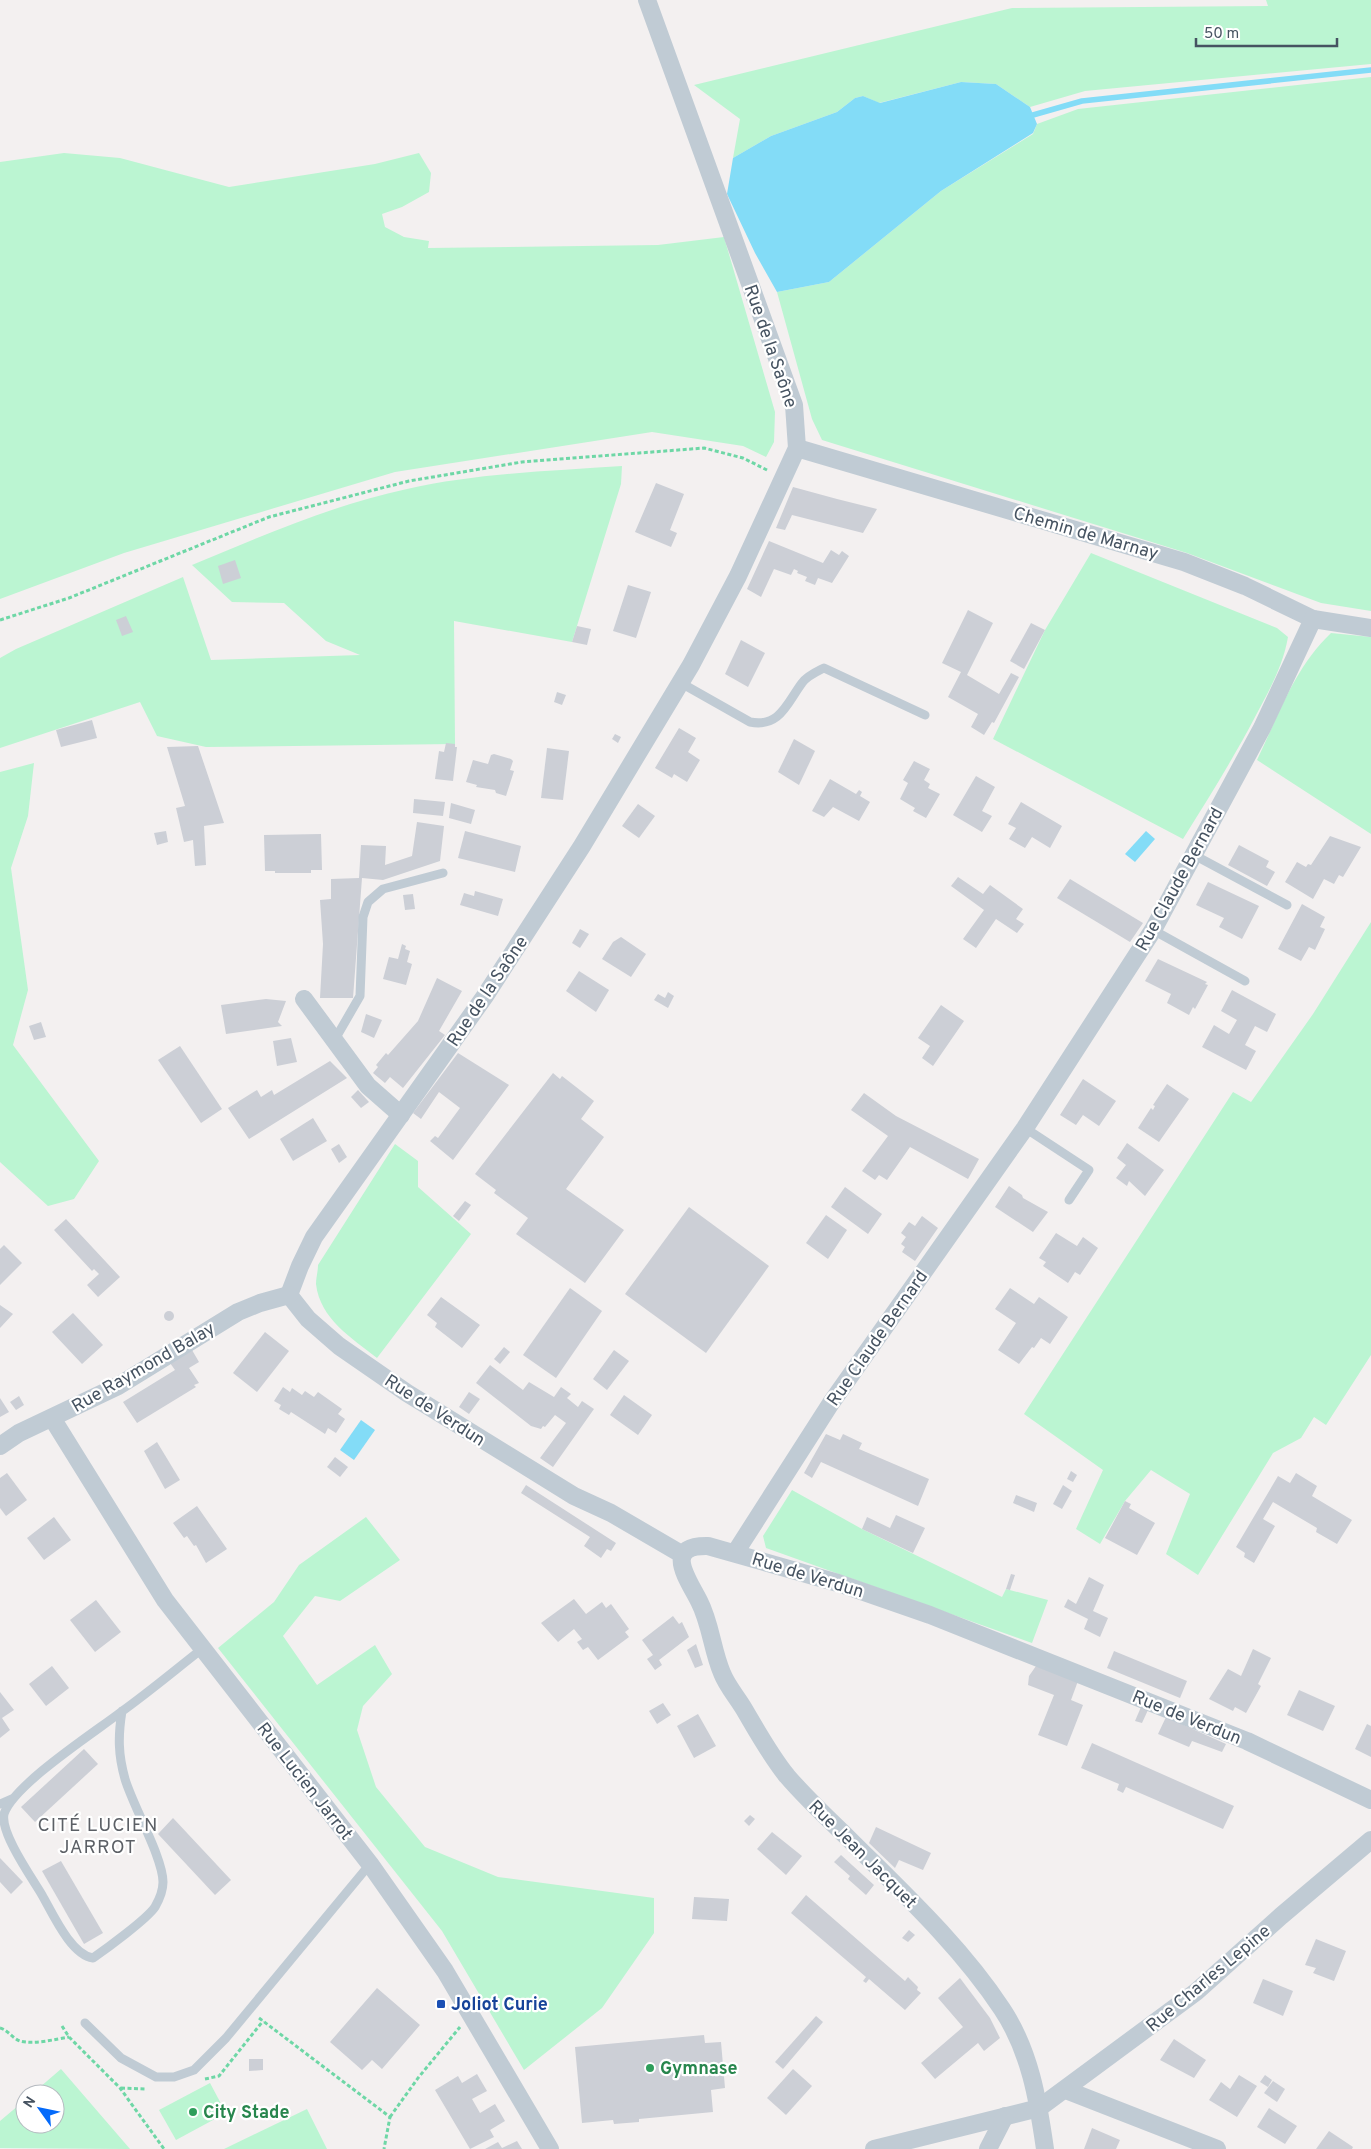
<svg xmlns="http://www.w3.org/2000/svg" width="1371" height="2149" font-family="Overpass,sans-serif">
<style>
.green{fill:#bbf5d2}
.water{fill:#83dcf7}
.lines{fill:none;stroke-linecap:round;stroke-linejoin:round}
.stream{stroke:#83dcf7;stroke-width:5.5}
.building{fill:#cccfd6}
.path{stroke:#6ed7a6;stroke-width:3;stroke-dasharray:4 2.5;stroke-linecap:butt}
.lane{stroke:#c0cbd4;stroke-width:9}
.street{stroke:#c0cbd4;stroke-width:18}
.transit-dot{fill:#1a4fb4;stroke:#fff;stroke-width:2}
.leisure-dot{fill:#2e9e5b;stroke:#fff;stroke-width:2}
.labels{text-anchor:middle;stroke-width:4.5;stroke-linejoin:round;paint-order:stroke}
.street-label{font-size:18px;fill:#465361;stroke:#fff}
.transit-label{font-size:18px;font-weight:bold;fill:#164399;stroke:#fff;text-anchor:start}
.leisure-label{font-size:18px;font-weight:bold;fill:#27864d;stroke:#fff;text-anchor:start}
.neighbourhood-label{font-size:19px;letter-spacing:1px;fill:#5c6066;stroke:#fff}
</style>
<rect width="100%" height="100%" fill="#f3f0f0"/>
<g class="green">
<polygon points="1266,0 1371,0 1371,64 1085,91 1030,107 996,84 961,82 879,103 863,96 855,98 837,112 771,136 733,158 740,119 694,85 1012,8 1268,6"/>
<polygon points="1371,77 1371,611 1321,603 1187,553 822,440 812,419 777,292 829,282 941,191 1033,134 1037,124 1078,109"/>
<polygon points="64,153 120,158 229,187 375,164 419,153 431,173 429,192 402,207 382,214 385,227 404,237 429,241 428,248 658,245 724,237 775,412 774,442 766,457 743,446 652,432 395,472 124,553 0,599 0,162"/>
<path d="M622 466 621 484 572 642 454 621 455 744 206 747 157 736 140 702 0 748V658L16 649 183 577 211 660 360 655 326 641 284 603 232 602 192 565C262 536 332 505 407 489 477 473 551 471 622 466Z"/>
<path d="M1091 553 1277 628 1288 637C1283 666 1269 691 1255 717 1233 759 1208 799 1183 839L993 739 1045 630Z"/>
<path d="M1331 633 1371 637V834L1257 760C1278 716 1295 667 1331 633Z"/>
<polygon points="34,763 28,816 11,868 28,990 13,1045 99,1161 74,1199 48,1206 0,1162 0,772"/>
<polygon points="1371,922 1371,1355 1326,1425 1314,1417 1301,1438 1273,1453 1198,1575 1166,1554 1190,1494 1151,1470 1125,1501 1100,1544 1076,1529 1103,1470 1024,1414 1233,1092 1251,1102 1313,1014"/>
<path d="M395 1144 418 1161V1187L471 1234 377 1358C352 1338 320 1319 316 1284 316 1278 318 1271 318 1265Z"/>
<polygon points="792,1490 862,1529 1002,1597 1006,1589 1048,1600 1032,1643 766,1548 763,1536"/>
<polygon points="366,1517 400,1560 340,1601 315,1596 283,1636 317,1685 375,1645 392,1674 363,1706 357,1730 376,1787 425,1847 498,1877 654,1898 654,1933 602,2008 524,2070 442,1931 218,1648 274,1602 299,1565"/>
<polygon points="61,2069 130,2149 0,2148 0,2121 25,2100 25,2124 55,2124 55,2094 32,2094"/>
<polygon points="210,2083 226,2113 176,2140 159,2110"/>
<polygon points="307,2109 327,2149 224,2149"/>
</g>
<g class="water">
<polygon points="961,82 996,84 1030,107 1037,124 1033,133 941,191 829,282 777,292 755,253 727,194 733,158 771,136 837,112 855,98 863,96 880,103"/>
<polygon points="1146,831 1155,839 1135,862 1125,854"/>
<polygon points="361,1420 375,1430 354,1460 340,1450"/>
</g>
<g class="lines">
<polyline class="stream" points="1033,115 1082,101 1371,70"/>
</g>
<g class="building">
<polygon points="656,483 684,494 670,530 677,533 671,547 635,532"/>
<polygon points="793,487 837,499 877,509 863,533 792,515 785,530 776,528"/>
<polygon points="769,541 823,563 831,550 839,555 842,551 849,556 832,583 818,578 815,585 805,581 807,577 797,573 798,571 794,569 791,575 774,569 761,597 747,589"/>
<polygon points="235,560 241,578 223,584 218,566"/>
<polygon points="628,585 651,592 636,638 613,631"/>
<polygon points="968,610 993,623 967,675 999,694 1011,673 1019,677 994,723 992,722 984,735 971,727 978,714 948,697 961,672 942,663"/>
<polygon points="126,616 133,632 122,636 116,620"/>
<polygon points="1031,623 1045,630 1024,669 1010,661"/>
<polygon points="577,626 591,629 587,645 572,642"/>
<polygon points="741,640 765,653 748,687 725,674"/>
<polygon points="557,692 566,695 562,705 554,702"/>
<polygon points="92,720 97,738 61,747 56,730"/>
<polygon points="679,728 696,738 688,752 700,760 687,782 674,774 672,778 655,768"/>
<polygon points="615,734 621,737 618,743 612,739"/>
<polygon points="794,739 815,751 799,785 778,772"/>
<polygon points="446,743 455,744 455,747 457,747 453,781 435,779 439,751 444,752"/>
<polygon points="198,746 224,823 204,826 206,865 195,866 193,840 184,842 176,808 185,806 167,747"/>
<polygon points="547,748 569,751 563,800 541,798"/>
<polygon points="494,754 511,759 513,761 510,770 514,771 506,796 496,793 495,790 476,787 477,785 466,782 473,760 488,764 491,755"/>
<polygon points="914,761 930,769 924,780 930,784 928,788 940,794 926,818 913,811 915,808 900,799 908,783 903,780"/>
<polygon points="976,776 995,787 982,811 992,816 982,832 953,815"/>
<polygon points="830,779 856,794 859,790 862,792 860,796 870,802 859,821 833,807 824,817 812,811"/>
<polygon points="414,799 445,802 443,816 413,813"/>
<polygon points="1021,802 1062,826 1050,848 1032,837 1025,848 1009,839 1016,828 1008,824"/>
<polygon points="451,803 475,810 471,824 449,818"/>
<polygon points="638,804 655,816 639,838 622,826"/>
<polygon points="417,822 444,826 440,861 383,880 362,878 353,998 320,998 323,944 320,900 331,899 331,879 359,878 361,845 386,846 385,865 412,856"/>
<polygon points="166,831 168,842 157,845 154,833"/>
<polygon points="465,831 521,846 515,872 458,858"/>
<polygon points="321,834 322,870 311,870 311,873 275,873 275,871 265,871 264,835"/>
<polygon points="1330,836 1361,847 1343,877 1339,875 1334,884 1324,879 1313,899 1285,882 1297,862 1306,867 1308,864 1311,865"/>
<polygon points="1239,845 1269,861 1266,867 1275,872 1267,886 1228,865"/>
<polygon points="958,877 983,894 990,885 1023,909 1016,919 1024,924 1017,933 996,919 976,948 963,939 984,910 951,886"/>
<polygon points="1070,879 1143,923 1130,942 1057,898"/>
<polygon points="1208,882 1259,906 1242,939 1219,927 1224,918 1196,905"/>
<polygon points="475,891 503,899 498,916 460,905 464,893 474,896"/>
<polygon points="413,894 415,909 405,910 403,895"/>
<polygon points="1302,904 1325,917 1320,927 1325,929 1315,950 1309,947 1301,961 1278,949"/>
<polygon points="580,929 589,934 580,948 572,943"/>
<polygon points="621,937 646,954 631,977 602,959 613,942"/>
<polygon points="402,944 406,946 405,949 410,951 407,962 412,964 406,985 383,979 389,957 398,959"/>
<polygon points="1158,959 1207,982 1205,984 1208,985 1195,1009 1193,1007 1189,1015 1167,1003 1171,994 1145,981"/>
<polygon points="579,971 609,990 596,1012 566,991"/>
<polygon points="437,978 462,991 439,1031 445,1035 403,1088 390,1077 385,1083 373,1073 378,1067 376,1065 386,1053 388,1055 418,1021"/>
<polygon points="1232,990 1276,1014 1267,1032 1255,1026 1245,1045 1256,1051 1246,1070 1202,1047 1214,1025 1229,1034 1237,1020 1221,1011"/>
<polygon points="668,992 674,996 668,1008 654,1000 658,994 665,998"/>
<polygon points="266,999 286,1001 278,1022 282,1026 226,1034 221,1005"/>
<polygon points="941,1005 964,1021 933,1066 922,1058 930,1046 918,1038"/>
<polygon points="366,1014 382,1020 374,1038 361,1032"/>
<polygon points="41,1022 46,1037 34,1040 29,1026"/>
<polygon points="291,1038 297,1062 277,1066 273,1041"/>
<polygon points="180,1046 222,1109 201,1123 158,1060"/>
<polygon points="458,1053 509,1085 453,1160 430,1141 435,1136 438,1138 460,1108 439,1092 421,1119 413,1113"/>
<polygon points="330,1061 347,1078 249,1139 228,1108 257,1090 261,1097 272,1090 274,1095"/>
<polygon points="553,1073 560,1079 562,1076 594,1101 581,1119 604,1137 566,1189 624,1230 585,1283 516,1234 528,1218 494,1193 496,1190 475,1174"/>
<polygon points="1083,1079 1116,1101 1099,1126 1083,1115 1076,1125 1060,1115"/>
<polygon points="1167,1084 1189,1099 1159,1142 1138,1128 1151,1108 1153,1110 1155,1106 1153,1105"/>
<polygon points="358,1090 369,1102 361,1108 351,1097"/>
<polygon points="864,1093 896,1116 979,1159 968,1179 910,1147 887,1180 879,1175 875,1180 862,1171 888,1136 851,1110"/>
<polygon points="313,1118 327,1141 293,1161 280,1139"/>
<polygon points="1127,1143 1164,1170 1145,1196 1129,1181 1127,1186 1116,1178 1126,1165 1117,1158"/>
<polygon points="339,1144 347,1157 339,1163 331,1149"/>
<polygon points="1009,1186 1022,1195 1023,1198 1048,1212 1033,1232 995,1207"/>
<polygon points="845,1187 882,1214 868,1234 831,1207"/>
<polygon points="465,1201 471,1205 459,1221 453,1216"/>
<polygon points="689,1207 769,1266 706,1353 625,1294"/>
<polygon points="826,1215 847,1230 828,1259 806,1243"/>
<polygon points="922,1216 938,1228 915,1261 902,1252 905,1247 901,1244 906,1237 901,1233 909,1222 915,1226"/>
<polygon points="66,1219 120,1277 98,1297 87,1285 99,1274 94,1269 92,1271 54,1230"/>
<polygon points="1056,1233 1077,1246 1083,1237 1098,1248 1080,1275 1075,1272 1068,1283 1043,1266 1046,1262 1039,1258"/>
<polygon points="4,1245 22,1263 0,1285 0,1249"/>
<polygon points="570,1288 602,1311 556,1378 523,1355"/>
<polygon points="1010,1288 1034,1304 1039,1297 1068,1317 1050,1344 1041,1338 1034,1348 1032,1347 1019,1364 998,1350 1016,1323 995,1309"/>
<polygon points="441,1297 480,1325 462,1348 435,1327 437,1323 427,1315"/>
<polygon points="0,1305 13,1314 0,1328"/>
<circle cx="169" cy="1316" r="5"/>
<polygon points="73,1313 103,1345 82,1364 52,1332"/>
<polygon points="265,1332 289,1351 257,1392 233,1373"/>
<polygon points="504,1347 510,1352 500,1364 494,1359"/>
<polygon points="192,1350 199,1362 189,1368 199,1383 194,1385 196,1387 137,1423 123,1402 175,1370 170,1363"/>
<polygon points="614,1350 629,1361 607,1390 593,1379"/>
<polygon points="490,1365 523,1390 529,1382 554,1397 561,1387 571,1394 567,1398 578,1407 582,1401 594,1409 553,1467 540,1458 566,1423 555,1415 545,1427 543,1426 541,1429 531,1426 476,1383"/>
<polygon points="283,1387 290,1392 292,1388 302,1395 305,1391 314,1397 318,1392 342,1409 338,1414 345,1419 336,1433 328,1428 325,1434 291,1412 289,1415 279,1409 281,1405 274,1401"/>
<polygon points="469,1392 480,1399 469,1414 459,1407"/>
<polygon points="624,1395 652,1415 638,1435 610,1415"/>
<polygon points="19,1396 24,1405 16,1410 10,1402"/>
<polygon points="0,1398 9,1412 0,1417"/>
<polygon points="826,1434 840,1440 843,1434 862,1443 859,1449 929,1479 918,1506 821,1462 812,1478 804,1473"/>
<polygon points="157,1442 180,1480 165,1489 144,1451"/>
<polygon points="335,1457 348,1467 340,1477 327,1467"/>
<polygon points="1071,1471 1077,1475 1073,1482 1067,1479"/>
<polygon points="7,1473 27,1500 6,1516 0,1508 0,1478"/>
<polygon points="1296,1473 1317,1486 1312,1496 1352,1520 1337,1544 1316,1532 1317,1528 1273,1502 1263,1519 1275,1526 1254,1563 1244,1557 1245,1553 1236,1547 1278,1476 1290,1483"/>
<polygon points="526,1485 616,1543 611,1551 607,1549 601,1558 584,1546 590,1537 521,1493"/>
<polygon points="1063,1485 1072,1491 1062,1509 1053,1504"/>
<polygon points="1016,1495 1037,1503 1034,1512 1013,1503"/>
<polygon points="1125,1501 1131,1504 1129,1508 1155,1523 1137,1555 1105,1538"/>
<polygon points="197,1506 227,1549 206,1563 196,1545 194,1546 187,1536 184,1538 173,1523"/>
<polygon points="896,1515 925,1528 913,1553 862,1529 867,1517 890,1528"/>
<polygon points="54,1517 71,1540 44,1560 27,1538"/>
<polygon points="1011,1574 1015,1575 1010,1590 1006,1589"/>
<polygon points="1089,1577 1104,1585 1093,1611 1108,1618 1100,1637 1084,1629 1088,1619 1064,1607 1068,1599 1076,1604"/>
<polygon points="574,1599 586,1614 602,1602 606,1608 611,1604 629,1629 625,1632 629,1637 598,1660 588,1647 583,1650 577,1642 582,1639 574,1629 558,1642 541,1623"/>
<polygon points="96,1600 121,1632 95,1652 70,1620"/>
<polygon points="673,1616 679,1624 682,1622 689,1637 659,1660 662,1665 655,1670 647,1659 653,1655 642,1640"/>
<polygon points="696,1644 703,1665 695,1668 687,1650"/>
<polygon points="1253,1649 1271,1658 1258,1684 1261,1686 1246,1713 1235,1707 1233,1711 1209,1699 1228,1669 1241,1676"/>
<polygon points="1114,1651 1187,1681 1180,1698 1107,1668"/>
<polygon points="52,1666 69,1688 46,1706 29,1684"/>
<polygon points="1036,1666 1078,1681 1071,1700 1083,1705 1067,1746 1038,1735 1054,1695 1028,1685 1029,1676"/>
<polygon points="1299,1690 1335,1706 1323,1731 1287,1715"/>
<polygon points="0,1692 14,1710 2,1718 10,1730 0,1738"/>
<polygon points="663,1703 671,1715 657,1724 649,1711"/>
<polygon points="1141,1707 1148,1710 1142,1723 1135,1721"/>
<polygon points="698,1714 716,1746 694,1758 677,1726"/>
<polygon points="1166,1717 1226,1744 1222,1752 1192,1741 1189,1747 1158,1734"/>
<polygon points="1367,1724 1371,1726 1371,1757 1355,1749"/>
<polygon points="1092,1743 1234,1806 1223,1829 1126,1787 1123,1793 1117,1790 1119,1784 1081,1768"/>
<polygon points="84,1749 98,1764 35,1822 21,1807"/>
<polygon points="750,1815 755,1819 749,1826 744,1821"/>
<polygon points="173,1818 231,1880 215,1895 158,1834"/>
<polygon points="876,1827 931,1853 923,1870 899,1860 895,1868 869,1843"/>
<polygon points="772,1832 802,1856 786,1875 757,1849"/>
<polygon points="841,1855 874,1885 866,1895 848,1879 850,1876 834,1862"/>
<polygon points="0,1858 23,1882 11,1894 0,1882"/>
<polygon points="61,1861 103,1933 84,1944 42,1871"/>
<polygon points="806,1895 905,1981 908,1977 918,1987 917,1990 921,1993 905,2010 869,1979 866,1983 863,1981 866,1977 791,1913"/>
<polygon points="694,1897 729,1899 727,1921 692,1919"/>
<polygon points="909,1930 915,1935 908,1942 902,1938"/>
<polygon points="1316,1939 1346,1951 1334,1981 1313,1973 1316,1968 1305,1965"/>
<polygon points="960,1978 990,2018 1000,2038 984,2051 978,2043 935,2079 921,2063 963,2027 938,1998"/>
<polygon points="1263,1979 1293,1991 1283,2016 1253,2003"/>
<polygon points="377,1988 420,2025 382,2069 372,2060 362,2070 330,2042"/>
<polygon points="816,2016 823,2022 783,2069 775,2062"/>
<polygon points="704,2035 705,2043 721,2042 725,2088 711,2090 713,2112 639,2119 639,2122 614,2124 613,2120 582,2123 575,2047"/>
<polygon points="1174,2039 1206,2060 1194,2078 1160,2060"/>
<polygon points="249,2059 263,2059 263,2070 249,2071"/>
<polygon points="793,2069 812,2086 786,2115 767,2098"/>
<polygon points="477,2074 487,2091 472,2099 480,2113 495,2104 505,2121 490,2130 494,2137 470,2149 435,2090 458,2076 462,2083"/>
<polygon points="1239,2075 1257,2086 1237,2117 1209,2100 1221,2082 1230,2089"/>
<polygon points="1265,2075 1272,2080 1268,2087 1260,2082"/>
<polygon points="1273,2081 1285,2089 1277,2102 1264,2093"/>
<polygon points="1269,2108 1297,2126 1285,2144 1257,2127"/>
<polygon points="1092,2128 1120,2140 1116,2149 1084,2149"/>
<polygon points="1329,2131 1353,2147 1352,2149 1316,2149"/>
<polygon points="517,2141 522,2149 485,2149 498,2142 502,2148"/>
</g>
<g class="lines">
<g class="path">
<polyline points="0,620 69,598 269,517 409,481 522,462 704,448 743,458 767,470"/>
<polyline points="259,2018 390,2117 384,2149"/>
<polyline points="62,2026 69,2037 120,2088 164,2149"/>
<path d="M0 2028C8 2030 12 2038 20 2041 34 2045 56 2039 69 2037"/>
<polyline points="205,2079 219,2076 263,2021"/>
<polyline points="121,2088 147,2089"/>
<polyline points="390,2117 418,2078 460,2027"/>
</g>
<g class="lane">
<path d="M681 683 750 722C780 728 787 703 802 683 807 676 816 672 824 668L925 715"/>
<polyline points="1194,855 1287,905"/>
<polyline points="1153,930 1245,981"/>
<polyline points="334,1041 360,996 363,917 368,902 383,889 443,873"/>
<polyline points="1025,1128 1089,1170 1069,1200"/>
<path d="M122 1711C118 1736 118 1754 125 1779 133 1806 163 1858 163 1882 163 1891 159 1900 155 1907 147 1919 106 1949 93 1958 71 1955 53 1914 42 1895 32 1878 0 1833 4 1814 13 1785 95 1732 121 1712 149 1692 175 1670 202 1649"/>
<polyline points="0,1804 12,1799"/>
<polyline points="85,2023 121,2058 156,2077 174,2077 194,2070 226,2038 370,1864"/>
</g>
<g class="street">
<polyline points="797,448 1184,562 1245,586 1313,619 1371,628"/>
<polyline points="304,999 368,1086 401,1115"/>
<polyline points="289,1295 300,1266 314,1237 485,996 582,846 691,665 738,576 797,448 794,405 647,0"/>
<polyline points="289,1295 308,1319 339,1346 407,1393 574,1496 611,1513 683,1555"/>
<polyline points="52,1418 165,1600 370,1864 445,1971 550,2149"/>
<polyline points="0,1446 19,1433 118,1386 238,1312 260,1303 289,1295"/>
<polyline points="735,1553 831,1403 1025,1128 1153,930 1262,728 1313,619"/>
<polyline points="1066,2090 1217,2149"/>
<polyline points="874,2149 1039,2108 1196,1992 1281,1916 1371,1840"/>
<polyline points="988,2149 1005,2116"/>
<path d="M1045 2149C1038 2100 1030 2051 1002 2009 959 1944 900 1890 845 1835 825 1816 805 1797 787 1776 770 1755 757 1731 744 1709 737 1697 727 1686 722 1673 712 1650 711 1624 699 1601 688 1579 662 1545 708 1546L838 1583 930 1615 1247 1741 1371 1800"/>
</g>
</g>
<rect class="transit-dot" x="436" y="1999" width="10" height="10" rx="2.5"/>
<g class="leisure-dot">
<circle cx="650" cy="2068" r="5"/>
<circle cx="193" cy="2112" r="5"/>
</g>
<g class="labels">
<g class="street-label">
<text transform="translate(771 346) rotate(71)" y="6">Rue de la Saône</text>
<text transform="translate(1086 533) rotate(16)" y="6">Chemin de Marnay</text>
<text transform="translate(1179 879) rotate(-61)" y="6">Rue Claude Bernard</text>
<text transform="translate(487 991) rotate(-56)" y="6">Rue de la Saône</text>
<text transform="translate(877 1338) rotate(-55)" y="6">Rue Claude Bernard</text>
<text transform="translate(143 1367) rotate(-30)" y="6">Rue Raymond Balay</text>
<text transform="translate(435 1410) rotate(33)" y="6">Rue de Verdun</text>
<text transform="translate(808 1575) rotate(17)" y="6">Rue de Verdun</text>
<text transform="translate(1187 1717) rotate(22)" y="6">Rue de Verdun</text>
<text transform="translate(305 1781) rotate(52)" y="6">Rue Lucien Jarrot</text>
<text transform="translate(863 1854) rotate(45)" y="6">Rue Jean Jacquet</text>
<text transform="translate(1208 1978) rotate(-40)" y="6">Rue Charles Lepine</text>
</g>
<g class="transit-label">
<text x="451" y="2010">Joliot Curie</text>
</g>
<g class="leisure-label">
<text x="660" y="2074">Gymnase</text>
<text x="203" y="2118">City Stade</text>
</g>
<g class="neighbourhood-label">
<text x="98" y="1831">CITÉ LUCIEN<tspan x="98" dy="22">JARROT</tspan></text>
</g>
</g>
<g transform="translate(40 2109) rotate(303)"><circle r="24" fill="#ffffff" stroke="#b5bac0"/>
<path d="M0-4L9 19L0 12L-9 19Z" fill="#046afa"/>
<text y="-8" font-size="14" font-weight="bold" text-anchor="middle" fill="#465361">N</text>
</g>
<path d="M1196 38v8h141v-8" fill="none" stroke="#465361" stroke-width="2.5"/>
<text x="1204" y="38" font-size="15" fill="#465361" stroke="#ffffff" stroke-width="4" paint-order="stroke">50 m</text>
</svg>
